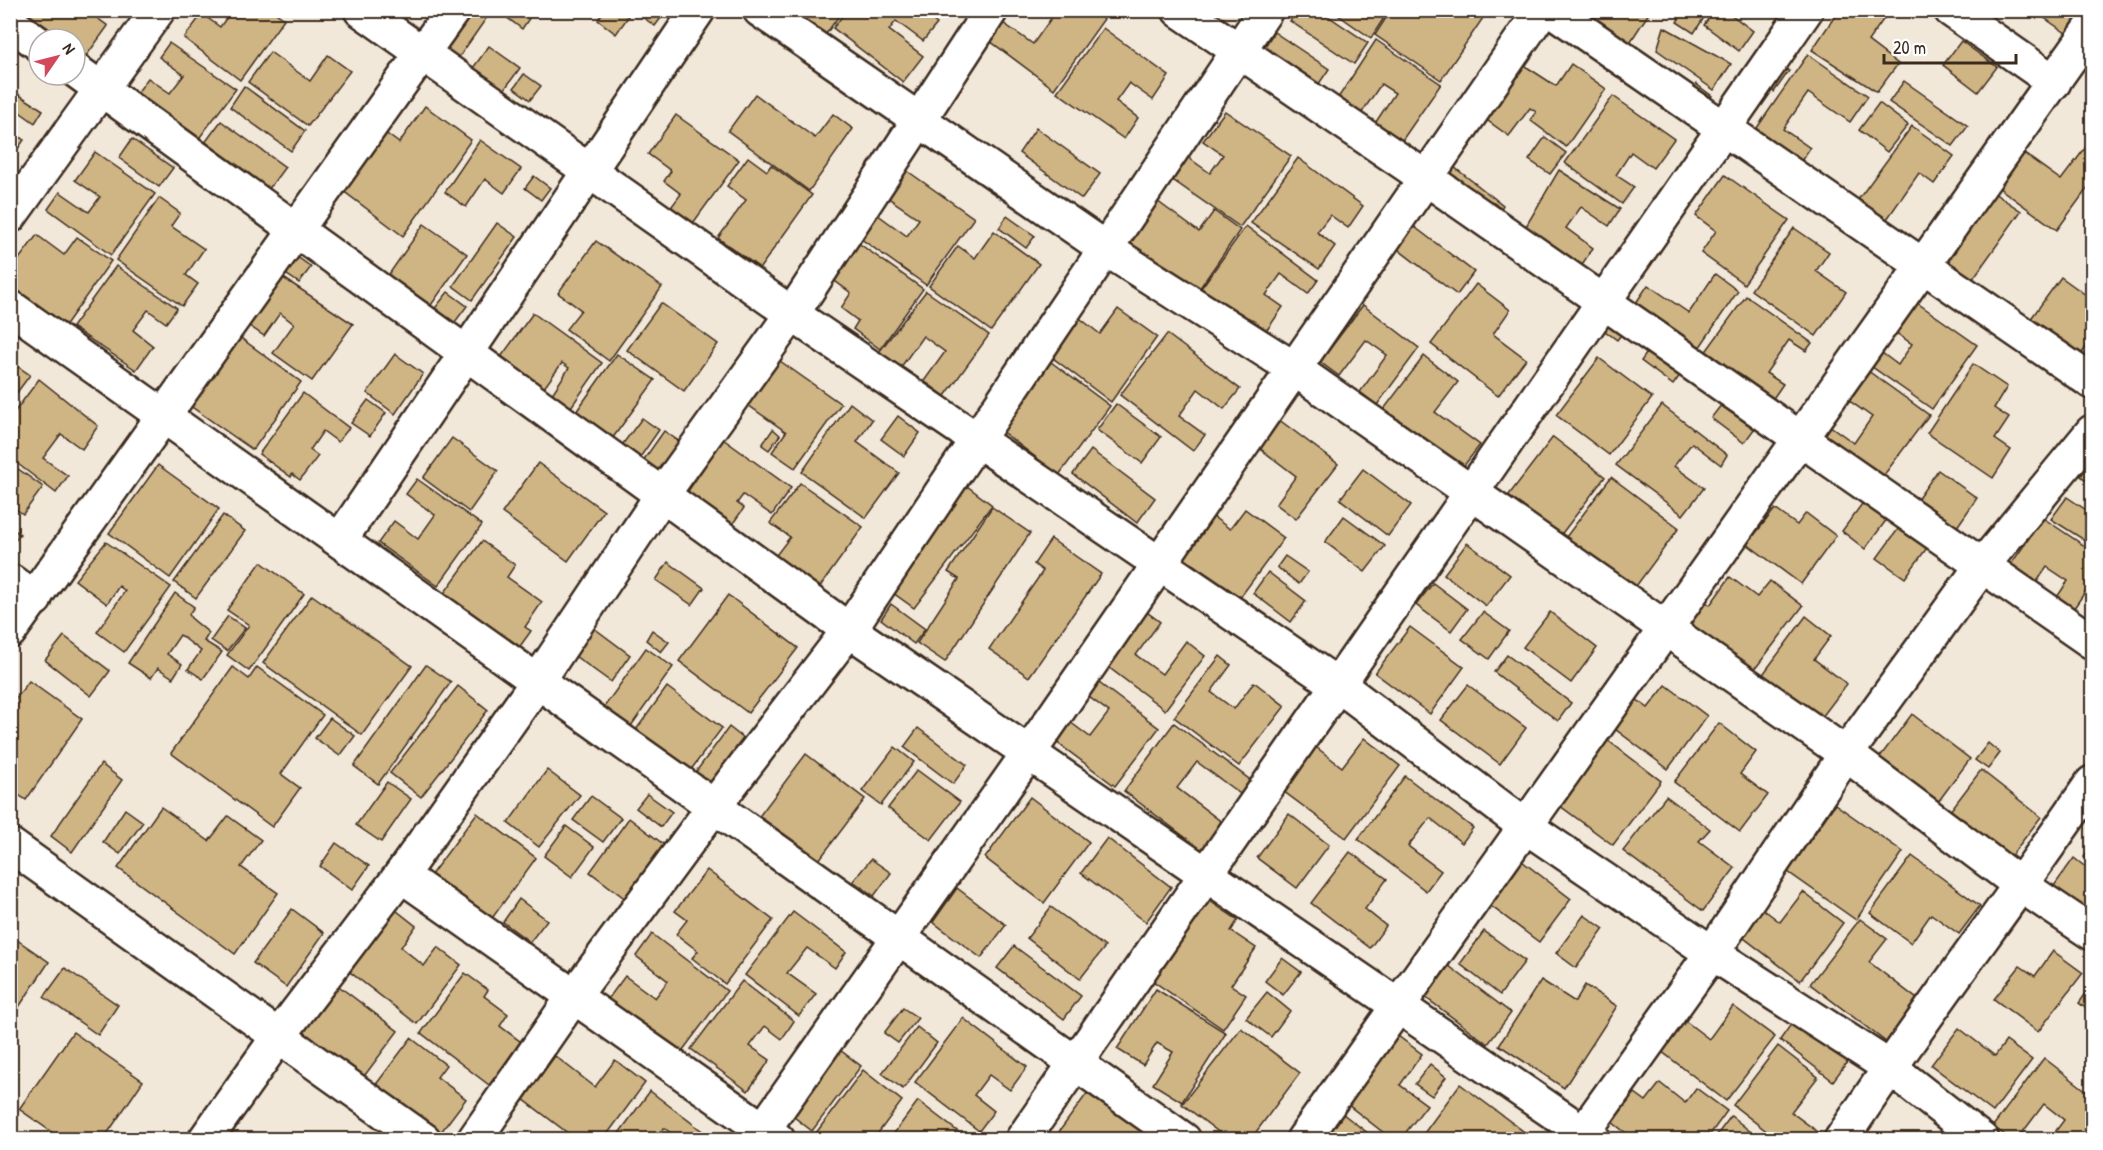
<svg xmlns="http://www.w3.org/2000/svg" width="2103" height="1150" font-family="'Patrick Hand',sans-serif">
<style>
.building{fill:#cfb484;stroke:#3b2a1e;stroke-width:1.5}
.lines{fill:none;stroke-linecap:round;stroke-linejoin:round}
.minor-casing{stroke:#3b2a1e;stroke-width:38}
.minor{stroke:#fff;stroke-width:33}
</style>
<rect width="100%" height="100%" fill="#f1e8da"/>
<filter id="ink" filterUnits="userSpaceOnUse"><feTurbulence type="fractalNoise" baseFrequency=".0167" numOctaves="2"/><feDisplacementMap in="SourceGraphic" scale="12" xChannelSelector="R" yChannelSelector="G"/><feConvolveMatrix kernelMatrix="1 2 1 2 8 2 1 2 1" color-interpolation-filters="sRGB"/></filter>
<g filter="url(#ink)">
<g class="building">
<polygon points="29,10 86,10 108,26 79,66 75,63 75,39 43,39 20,22"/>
<polygon points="232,10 272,10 284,19 240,80 184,38 202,14 220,27"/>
<polygon points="453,10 492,10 455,63 429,44"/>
<polygon points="497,10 527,10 532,14 522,29"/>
<polygon points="604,10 619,10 628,17 616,34 598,20"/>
<polygon points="633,10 667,10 655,26"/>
<polygon points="785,10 843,10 824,37"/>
<polygon points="847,10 920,10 937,24 923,41 896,21 889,30 923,56 903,82 833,28"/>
<polygon points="1042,10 1093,10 1104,19 1054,89 990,41 1003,23 1033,44 1052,17"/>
<polygon points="1297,10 1319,10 1368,43 1354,64 1290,21"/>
<polygon points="1331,10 1389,10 1371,38"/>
<polygon points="1391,10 1479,10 1485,15 1441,80 1375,35"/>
<polygon points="1582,10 1651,10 1629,44 1581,12"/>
<polygon points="1684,10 1709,10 1694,33 1677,22"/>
<polygon points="1714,10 1725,10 1753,31 1739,51 1704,25"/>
<polygon points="1839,10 1890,10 1868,41 1898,64 1877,92 1812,50"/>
<polygon points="2033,10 2090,10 2073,38"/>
<polygon points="1664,27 1731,64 1714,90 1657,50"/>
<polygon points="1103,28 1169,76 1153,100 1129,83 1116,101 1138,118 1124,139 1057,92"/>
<polygon points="1274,32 1329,69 1312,94 1258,57"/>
<polygon points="1376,40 1441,84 1392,155 1366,137 1395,93 1381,84 1357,120 1334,104"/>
<polygon points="1961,41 1997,67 1978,92 1943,65"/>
<polygon points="169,43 236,89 194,145 132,100 148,78 170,93 184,75 159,57"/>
<polygon points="489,46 520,68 504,90 473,68"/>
<polygon points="270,52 310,81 328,55 350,71 308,126 248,82"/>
<polygon points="1808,54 1868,96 1850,122 1808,93 1783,129 1810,148 1797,167 1752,135"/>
<polygon points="1773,61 1789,71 1774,92 1758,81"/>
<polygon points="1519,62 1556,86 1571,64 1606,89 1566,147 1530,120 1536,112 1530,108 1509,136 1481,116"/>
<polygon points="524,74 541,86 530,100 514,88"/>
<polygon points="1904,81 1968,126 1953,146 1889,102"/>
<polygon points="1696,84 1712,96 1700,113 1684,102"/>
<polygon points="244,86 305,131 291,151 230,107"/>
<polygon points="10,89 43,110 35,123 14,108 10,113"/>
<polygon points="755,94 815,138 833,114 853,129 809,191 728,131"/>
<polygon points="1613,96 1674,139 1653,168 1631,152 1616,175 1634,187 1622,204 1565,163"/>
<polygon points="1879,103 1908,125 1887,152 1859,130"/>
<polygon points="425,106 471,140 403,236 338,187 380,129 399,143"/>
<polygon points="1225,111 1291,156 1240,227 1170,178 1186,156 1210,173 1223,155 1203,141"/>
<polygon points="676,115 739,160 688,230 666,214 681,194 664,181 671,171 648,154"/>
<polygon points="221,121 285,167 268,190 204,144"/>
<polygon points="1912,126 1954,156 1934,184 1919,173 1885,222 1857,201"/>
<polygon points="1036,128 1100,174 1082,199 1019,153"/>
<polygon points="10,130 24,140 10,160"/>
<polygon points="1545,137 1566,153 1550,174 1529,160"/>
<polygon points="132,139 173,168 159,187 119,158"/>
<polygon points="480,140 521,169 504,193 485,179 466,207 445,192"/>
<polygon points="2005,140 2061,180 2089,143 2092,145 2092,182 2057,230 1980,174"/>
<polygon points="95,152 155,194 111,255 48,209 60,192 89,212 100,197 75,180"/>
<polygon points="748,157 767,171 771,165 812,195 760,268 718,238 746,200 727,186"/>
<polygon points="1298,158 1363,206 1348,228 1330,215 1317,232 1335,246 1319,269 1251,223"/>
<polygon points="1450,164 1503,205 1487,235 1430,191"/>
<polygon points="906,170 974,218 926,285 857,236 874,212 907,236 919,219 887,197"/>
<polygon points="1559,170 1620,209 1609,226 1581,207 1566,228 1593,248 1577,272 1522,233"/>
<polygon points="1725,175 1789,220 1744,284 1701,253 1716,231 1696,216"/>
<polygon points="534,176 550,188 541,200 525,188"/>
<polygon points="1979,183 2021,211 1972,280 1931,251"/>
<polygon points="159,198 180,213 171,226 204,249 186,275 198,284 182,306 116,260"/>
<polygon points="1157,201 1199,232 1214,211 1240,230 1195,295 1125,244"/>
<polygon points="1007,216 1035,236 1026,248 999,228"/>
<polygon points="497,223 517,237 472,300 453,286"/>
<polygon points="424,224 467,254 429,308 387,277"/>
<polygon points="1412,225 1474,272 1457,295 1395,247"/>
<polygon points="1246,226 1318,280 1308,294 1281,274 1266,295 1283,307 1267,330 1249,318 1246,322 1191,302"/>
<polygon points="1794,228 1829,252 1816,271 1846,292 1816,336 1751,290"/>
<polygon points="994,231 1039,264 991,331 929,286 958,246 975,258"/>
<polygon points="37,235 64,255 77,237 111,261 65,326 10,285 10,271"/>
<polygon points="854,240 923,289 880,349 853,329 858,321 841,308 851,293 828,276"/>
<polygon points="596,241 662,287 609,361 566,329 581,310 558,293"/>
<polygon points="292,253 311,267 299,283 280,270"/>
<polygon points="116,266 177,308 166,323 148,310 133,330 153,346 136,370 72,327"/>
<polygon points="1715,274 1738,291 1691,360 1627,316 1648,285 1689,313"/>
<polygon points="279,275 353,324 312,381 273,353 294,324 280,313 264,336 245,323"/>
<polygon points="2061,277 2086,295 2092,286 2092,338 2077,361 2027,324"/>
<polygon points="1476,284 1510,310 1493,334 1526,359 1498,396 1431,344"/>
<polygon points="926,291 989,335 945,396 924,381 945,352 923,336 901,367 879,352"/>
<polygon points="448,292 467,306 452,326 432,312"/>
<polygon points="1746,296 1812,343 1806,351 1789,340 1766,373 1783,384 1765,410 1699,361"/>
<polygon points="1913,300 1977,345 1932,409 1868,364 1878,350 1898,365 1912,344 1892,330"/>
<polygon points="661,303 718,344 684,391 627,350"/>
<polygon points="1363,305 1419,348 1377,405 1360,392 1387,355 1366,340 1339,376 1320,362"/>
<polygon points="1118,309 1157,337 1111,402 1049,355 1077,316 1100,334"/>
<polygon points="1614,311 1630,323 1617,340 1601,328"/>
<polygon points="533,313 602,363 569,410 550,397 569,368 562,363 541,392 498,361"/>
<polygon points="1167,334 1240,389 1224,409 1198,389 1179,416 1205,435 1193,451 1120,395"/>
<polygon points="238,336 301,382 253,450 189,405"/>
<polygon points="1654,343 1686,367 1673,385 1641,361"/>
<polygon points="395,354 423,374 395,414 367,393"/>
<polygon points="617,354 655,380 609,443 576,412"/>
<polygon points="1424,356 1458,382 1435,412 1480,445 1459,472 1381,413"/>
<polygon points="1599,358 1652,398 1609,455 1556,415"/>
<polygon points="10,361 30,375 10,402"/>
<polygon points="780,361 841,404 795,468 772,452 786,432 748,405"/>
<polygon points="1051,362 1110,406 1059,475 1000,430"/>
<polygon points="1973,364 2007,387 1994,408 2009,418 1995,439 2011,450 1993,478 1927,433"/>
<polygon points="1864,368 1929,415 1875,487 1812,443 1826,423 1854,443 1872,417 1844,397"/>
<polygon points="39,379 98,426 82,449 61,434 43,458 68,476 56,493 10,458 10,418"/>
<polygon points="303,393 349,428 338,442 323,431 310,450 318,456 300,480 292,474 291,477 259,454"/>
<polygon points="368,400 386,413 370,436 351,423"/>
<polygon points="1725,400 1757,425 1744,443 1711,418"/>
<polygon points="850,403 872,420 857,442 899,473 866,518 802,472"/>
<polygon points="1116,404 1161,437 1142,463 1097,430"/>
<polygon points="1662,405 1727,455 1721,465 1692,443 1674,466 1704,488 1683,515 1616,465"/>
<polygon points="898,416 920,433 904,456 881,439"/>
<polygon points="1274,416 1338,464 1296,519 1276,504 1296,476 1254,444"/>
<polygon points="642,418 659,430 634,466 616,453"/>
<polygon points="773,429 780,435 769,450 762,445"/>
<polygon points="664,431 683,444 659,478 640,465"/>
<polygon points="1553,437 1605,477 1560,536 1508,496"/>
<polygon points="452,438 498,471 469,512 423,478"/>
<polygon points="723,439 791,488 772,515 743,495 737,503 744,508 721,540 676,509"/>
<polygon points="1091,450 1155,498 1137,523 1073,474"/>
<polygon points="2092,459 2092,485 2081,476"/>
<polygon points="10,463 43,487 23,514 10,505"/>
<polygon points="538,463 604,511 568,561 502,513"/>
<polygon points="158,465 219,509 170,578 109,533"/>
<polygon points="1363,469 1411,505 1388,536 1340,499"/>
<polygon points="1938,470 1977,498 1948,540 1909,511"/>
<polygon points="1611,477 1679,528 1628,597 1560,545"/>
<polygon points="417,479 482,525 438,586 378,543 394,521 418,539 435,515 406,494"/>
<polygon points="800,483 863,527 814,595 770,563 790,537 770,523"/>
<polygon points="967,486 992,505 914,608 889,590"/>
<polygon points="1870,493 1893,511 1865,549 1842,531"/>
<polygon points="2067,497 2092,514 2092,545 2051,519"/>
<polygon points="992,507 1030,533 945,662 917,643 959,579 948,572"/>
<polygon points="1245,509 1284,538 1239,599 1175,551 1205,511 1230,529"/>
<polygon points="1775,509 1797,525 1806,513 1836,536 1801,584 1747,544"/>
<polygon points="223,515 245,531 196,598 174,582"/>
<polygon points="1344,516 1385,546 1365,572 1325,542"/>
<polygon points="2043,518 2092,551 2092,582 2058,631 2042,619 2068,581 2047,567 2021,605 1995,587"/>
<polygon points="1904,521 1932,541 1905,578 1877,558"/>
<polygon points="10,527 20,534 10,547"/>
<polygon points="1051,539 1101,574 1029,677 989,649 1043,571 1034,564"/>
<polygon points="482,541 515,565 507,577 542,602 525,627 531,631 513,656 437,603"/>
<polygon points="106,542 171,587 124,652 97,632 125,591 119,586 107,604 75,580"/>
<polygon points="1467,543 1510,575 1486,606 1444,574"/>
<polygon points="1285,556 1308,572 1299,584 1277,567"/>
<polygon points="261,562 304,594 249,671 227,655 249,625 227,610"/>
<polygon points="668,562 704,588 692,605 656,580"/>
<polygon points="1268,572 1306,601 1291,622 1253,593"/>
<polygon points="1730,577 1757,597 1770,581 1803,606 1748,678 1673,621 1694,593 1710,605"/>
<polygon points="1433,583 1467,609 1451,631 1416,605"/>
<polygon points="175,593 194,607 189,614 191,618 209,633 204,641 222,652 203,679 188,669 201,651 180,635 167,654 182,664 173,678 158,668 151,678 128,663"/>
<polygon points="312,595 412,666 362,735 263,663"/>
<polygon points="728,595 798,648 748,713 679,661"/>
<polygon points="1135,603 1160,622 1136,655 1162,674 1186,641 1205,656 1165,710 1095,657"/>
<polygon points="891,604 925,629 914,644 881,619"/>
<polygon points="1483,612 1509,631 1489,659 1462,639"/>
<polygon points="1550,612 1597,648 1571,683 1523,647"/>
<polygon points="228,616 245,628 227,651 211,640"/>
<polygon points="1806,616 1831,636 1814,659 1847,684 1816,725 1758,681"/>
<polygon points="1410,627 1464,667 1430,714 1375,673"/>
<polygon points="594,628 630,655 611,682 575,656"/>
<polygon points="652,630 669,642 661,652 646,640"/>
<polygon points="64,636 110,671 91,696 45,660"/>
<polygon points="646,648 673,667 631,726 604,707"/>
<polygon points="1507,655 1571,703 1558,721 1494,672"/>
<polygon points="1220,656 1231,665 1211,692 1234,709 1254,682 1285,706 1239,766 1174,717"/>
<polygon points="426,665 451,682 378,784 354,766"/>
<polygon points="233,667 249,679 257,667 323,715 281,774 300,788 272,827 171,753"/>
<polygon points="1091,677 1159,728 1115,786 1047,735 1062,716 1090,737 1109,712 1081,691"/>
<polygon points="29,681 82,719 26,800 10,789 10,706"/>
<polygon points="1468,685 1526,728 1500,764 1441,720"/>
<polygon points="1666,685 1707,716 1668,769 1611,726 1633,697 1648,708"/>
<polygon points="458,686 488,710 421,797 390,773"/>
<polygon points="667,687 722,728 687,775 633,734"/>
<polygon points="1912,714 1970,759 1938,802 1879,758"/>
<polygon points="330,718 355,736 340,756 315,738"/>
<polygon points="1174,723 1253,782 1243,796 1197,762 1177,788 1223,823 1202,850 1124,791"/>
<polygon points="1719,723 1756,752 1740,774 1768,795 1740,832 1674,782"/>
<polygon points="729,727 758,750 721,799 692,777"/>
<polygon points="918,728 967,765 953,784 904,747"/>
<polygon points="1597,732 1661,781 1613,845 1548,797"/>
<polygon points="1364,738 1400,766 1346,838 1279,788 1312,744 1342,767"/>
<polygon points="1988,743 2000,753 1988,769 1975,760"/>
<polygon points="895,747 914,762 881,805 862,791"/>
<polygon points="806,754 865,799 816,864 757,819"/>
<polygon points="101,764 122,780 72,852 51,836"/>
<polygon points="547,770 580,795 539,847 508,823"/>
<polygon points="917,770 960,802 931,840 888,808"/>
<polygon points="1981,770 2041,817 2004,865 1944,819"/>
<polygon points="1405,776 1473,828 1462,843 1430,818 1408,846 1441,871 1426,891 1358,839"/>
<polygon points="387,782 411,799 381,842 356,825"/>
<polygon points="647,794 672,812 661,827 636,808"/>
<polygon points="591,796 621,818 603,842 573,820"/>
<polygon points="1666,796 1710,829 1699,841 1735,868 1703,911 1623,851"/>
<polygon points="1030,797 1089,842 1044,903 985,858"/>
<polygon points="1835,804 1903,852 1856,920 1788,872"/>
<polygon points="161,807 209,841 228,816 261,840 241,867 278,893 235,954 118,868"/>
<polygon points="125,809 143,822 120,854 103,842"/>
<polygon points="477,813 536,858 490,921 430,876"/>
<polygon points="1289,814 1329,845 1297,888 1257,858"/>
<polygon points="629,818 671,850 631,903 590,872"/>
<polygon points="566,826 594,847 572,877 544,856"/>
<polygon points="1107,838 1171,887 1146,922 1081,873"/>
<polygon points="336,843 369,866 352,890 320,866"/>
<polygon points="2092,846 2092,863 2084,857"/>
<polygon points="1350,852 1387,879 1365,909 1386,926 1370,948 1311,903"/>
<polygon points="1912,856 1980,906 1959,934 1931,914 1911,943 1870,913"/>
<polygon points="1518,858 1571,899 1539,942 1484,901"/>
<polygon points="2074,858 2092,872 2092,921 2051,890"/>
<polygon points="871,859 891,873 874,896 853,881"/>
<polygon points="707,870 773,920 725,984 692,958 698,951 676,934 687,920 675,911"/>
<polygon points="957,888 1006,925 981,958 933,922"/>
<polygon points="1803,892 1843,923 1800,981 1727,925 1747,897 1780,922"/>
<polygon points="519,899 547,920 530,942 503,922"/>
<polygon points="1208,900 1238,920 1231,931 1256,948 1231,985 1246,995 1223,1029 1153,981"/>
<polygon points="392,907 416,926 401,947 424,966 438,947 461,965 417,1024 346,969"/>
<polygon points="1051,907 1105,947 1080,979 1027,938"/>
<polygon points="292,909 324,933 286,987 253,963"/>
<polygon points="793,912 846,952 835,968 807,948 787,973 816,994 799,1016 745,975"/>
<polygon points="1584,915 1604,929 1576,968 1556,953"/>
<polygon points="1860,919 1887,939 1869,962 1917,999 1886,1042 1810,984"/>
<polygon points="1484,931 1525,961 1500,995 1460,964"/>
<polygon points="652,934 727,991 677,1058 605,1003 625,976 655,998 668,981 636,956"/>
<polygon points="10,935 49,962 15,1013 10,1010"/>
<polygon points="1014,946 1081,996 1064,1019 997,968"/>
<polygon points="2053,951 2083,973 2038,1032 1994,999 2020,966 2035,976"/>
<polygon points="1282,958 1301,972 1283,995 1265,981"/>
<polygon points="1449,966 1511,1013 1488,1044 1425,997"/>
<polygon points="65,968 118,1005 98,1035 44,997"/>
<polygon points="465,973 488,990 484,996 508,1014 500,1026 521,1042 489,1085 421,1033"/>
<polygon points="1541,980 1575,1002 1585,985 1617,1006 1564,1088 1499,1045"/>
<polygon points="332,981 398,1031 359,1083 294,1034"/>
<polygon points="742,981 794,1021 782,1039 765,1026 750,1046 770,1060 748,1091 691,1049"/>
<polygon points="2092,985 2092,1013 2079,1003"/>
<polygon points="1156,989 1226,1033 1182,1102 1153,1084 1173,1052 1157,1043 1143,1065 1117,1049"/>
<polygon points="1267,992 1290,1011 1271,1037 1246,1018"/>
<polygon points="1733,1006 1775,1037 1726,1101 1661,1051 1684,1020 1709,1039"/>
<polygon points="903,1008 918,1018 898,1043 884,1033"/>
<polygon points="963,1018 1027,1067 1010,1090 989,1075 974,1095 994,1111 979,1131 915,1082"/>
<polygon points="1794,1020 1848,1061 1833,1081 1780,1040"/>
<polygon points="917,1027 937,1043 903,1089 882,1073"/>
<polygon points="1241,1028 1300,1073 1250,1140 1229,1140 1182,1104"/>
<polygon points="1959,1028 1995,1056 2006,1041 2032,1060 1993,1112 1931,1065"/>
<polygon points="73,1032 143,1081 103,1140 63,1140 19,1109"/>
<polygon points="1394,1033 1422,1054 1400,1085 1427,1105 1400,1140 1393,1140 1343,1101"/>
<polygon points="411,1038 446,1065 437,1077 466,1099 435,1140 368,1095"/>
<polygon points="828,1041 861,1066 812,1131 780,1106"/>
<polygon points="1778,1046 1818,1077 1791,1112 1822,1135 1819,1140 1778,1140 1733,1105"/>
<polygon points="555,1056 595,1087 615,1060 645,1083 603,1140 577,1140 523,1099"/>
<polygon points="2044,1058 2092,1095 2092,1124 2081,1140 2049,1140 2064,1120 2044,1104 2017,1140 2011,1140 1993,1126"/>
<polygon points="1430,1064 1446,1077 1432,1096 1415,1084"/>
<polygon points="863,1070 902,1101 873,1140 816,1140 813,1137"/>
<polygon points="1660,1083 1685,1103 1696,1088 1727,1111 1706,1140 1635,1140 1612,1122 1635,1093 1646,1101"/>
<polygon points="1460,1084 1527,1134 1523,1140 1419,1140"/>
<polygon points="1091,1088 1151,1134 1147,1140 1053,1140"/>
<polygon points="650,1091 706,1134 702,1140 680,1140 664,1128 655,1140 614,1140"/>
<polygon points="918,1101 969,1140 889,1140"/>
<polygon points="1343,1114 1377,1140 1338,1140 1330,1133"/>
<polygon points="1731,1116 1761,1140 1713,1140"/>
</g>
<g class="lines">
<g class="minor-casing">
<g id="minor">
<polyline points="361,10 792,314 1348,692 1525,826 1712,953 1889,1067 1982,1140"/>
<polyline points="760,10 1106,249 1293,368 1846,754 2022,886 2092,933"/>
<polyline points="1179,10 1426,178 2092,642"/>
<polyline points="1552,10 2092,382"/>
<polyline points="1951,10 2054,82"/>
<polyline points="10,23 39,44"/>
<polyline points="75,70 849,630 1594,1140"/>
<polyline points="10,216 158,10"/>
<polyline points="10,307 1184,1140"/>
<polyline points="340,540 698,10"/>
<polyline points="10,581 35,599"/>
<polyline points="10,631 453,10"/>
<polyline points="10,845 424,1140"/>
<polyline points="401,875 778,1140"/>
<polyline points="205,1140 278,1037 401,875 538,681 662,495 792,314 991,10"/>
<polyline points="474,1140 574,996 715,805 849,630 1266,10"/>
<polyline points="756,1140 1028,754 1542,10"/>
<polyline points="1022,1140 1806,10"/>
<polyline points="1303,1140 2092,27"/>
<polyline points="1578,1140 1712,953 1846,754 1982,566 2092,432"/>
<path d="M1841 1140C1921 1018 2010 903 2092 783"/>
</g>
</g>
<use href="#minor" class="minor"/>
</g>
</g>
<rect width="2103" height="1150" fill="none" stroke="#fff" stroke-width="36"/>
<rect x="18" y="18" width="2067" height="1114" fill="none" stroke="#3b2a1e" stroke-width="2" filter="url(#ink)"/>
<g transform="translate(57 57) rotate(55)"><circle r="28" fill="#ffffff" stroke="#b1aaa5" stroke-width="1.5"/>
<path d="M0-4.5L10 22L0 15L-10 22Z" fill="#d1495b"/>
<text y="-9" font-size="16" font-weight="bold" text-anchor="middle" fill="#3b2a1e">N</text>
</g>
<path d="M1884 54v9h132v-9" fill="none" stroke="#3b2a1e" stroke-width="3"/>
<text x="1893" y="54" font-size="18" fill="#3b2a1e" stroke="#ffffff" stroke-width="4.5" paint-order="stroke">20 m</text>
</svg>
